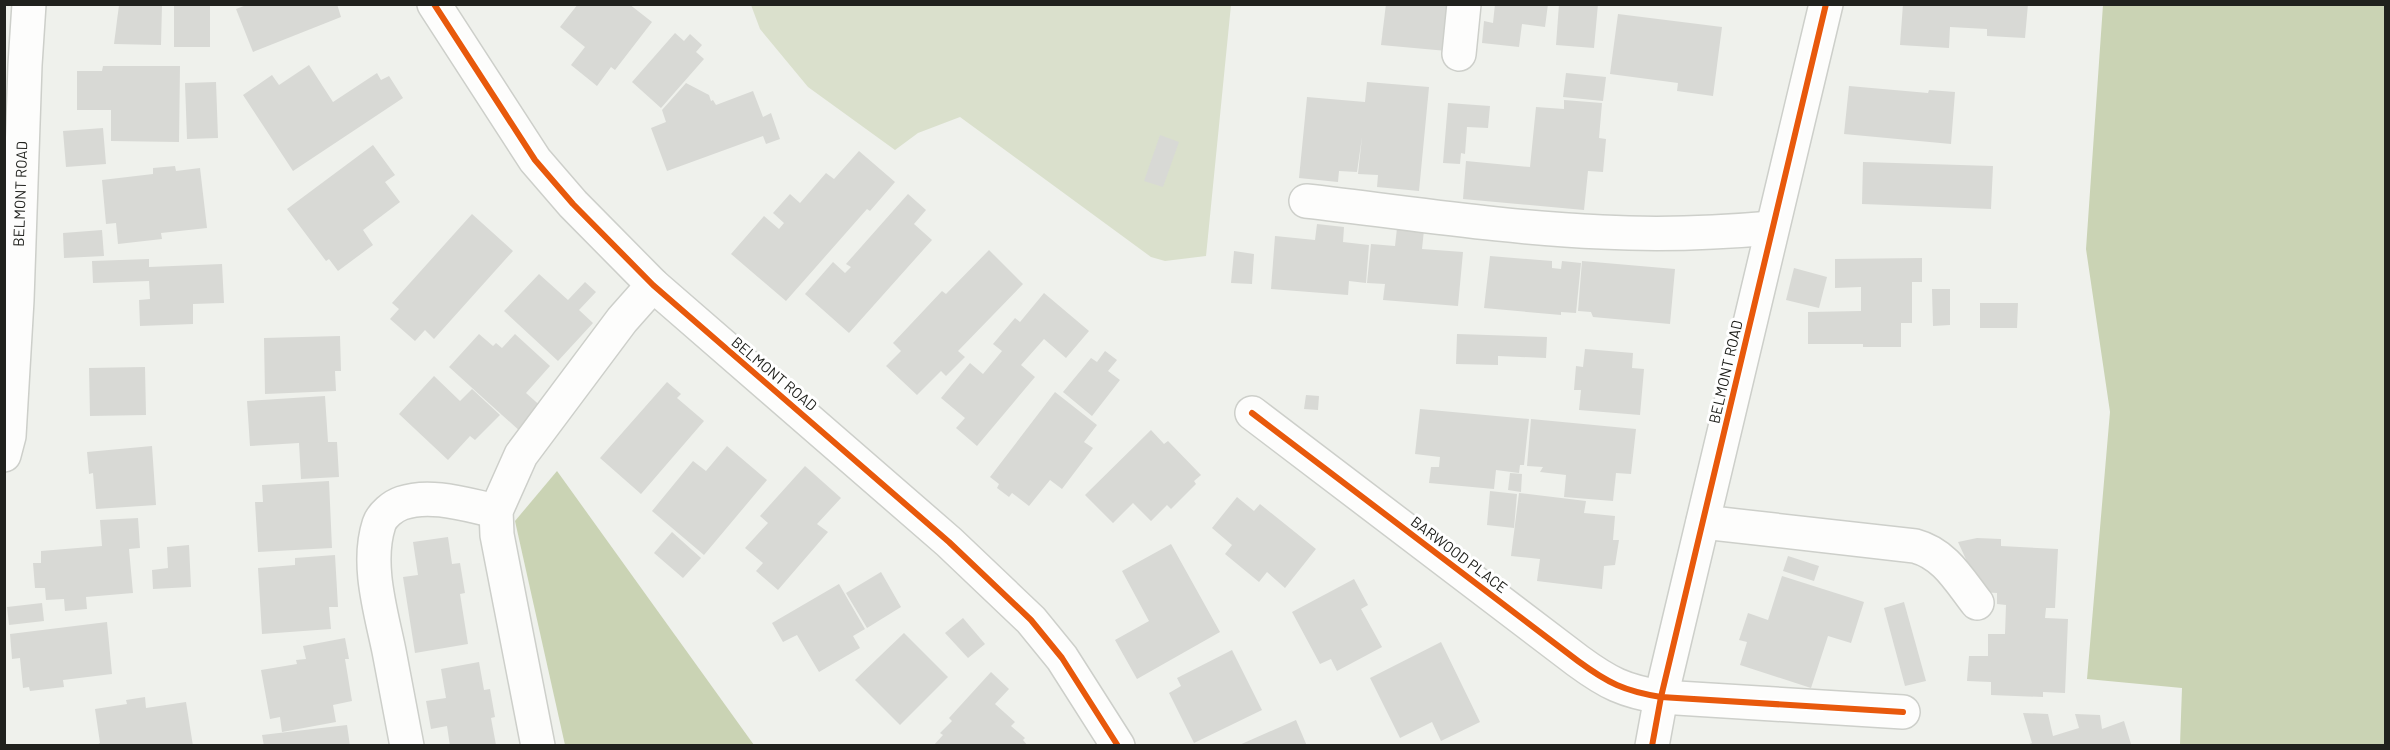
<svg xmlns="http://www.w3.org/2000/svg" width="2390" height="750" font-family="Barlow,sans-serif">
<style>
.green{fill:#dae0cc}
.forest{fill:#cad3b4}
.building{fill:#d8d9d5}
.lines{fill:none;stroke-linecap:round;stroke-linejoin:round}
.street-casing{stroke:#cdcfca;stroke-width:36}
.street{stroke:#fdfdfc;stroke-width:33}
.cycleway-casing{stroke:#fff;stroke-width:10}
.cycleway{stroke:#e8590c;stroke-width:6}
.labels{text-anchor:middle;stroke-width:6;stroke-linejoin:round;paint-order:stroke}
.street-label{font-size:15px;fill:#20211d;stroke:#fff}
</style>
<rect width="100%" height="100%" fill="#eff1ec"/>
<polygon class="green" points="751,5 1231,5 1206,256 1165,261 1151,257 960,117 918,133 895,150 808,87 760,29"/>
<g class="forest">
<polygon points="2103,5 2385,5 2385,745 2180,745 2182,688 2087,679 2110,412 2086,249"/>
<polygon points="557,471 754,745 565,745 515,521"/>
</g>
<g class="building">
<polygon points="249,4 337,4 341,17 253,52 236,9"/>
<polygon points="578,4 629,4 652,22 615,70 611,67 597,86 571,65 585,47 560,27"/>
<polygon points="1386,4 1452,4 1447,51 1381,45"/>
<polygon points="1495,4 1548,4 1545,27 1522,24 1519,47 1482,43 1484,21 1493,23"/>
<polygon points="1559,4 1598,4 1594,48 1556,45"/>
<polygon points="1903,4 2028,4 2025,38 1987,36 1987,29 1950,27 1949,48 1900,45"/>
<polygon points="119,5 162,5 161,45 114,44"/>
<rect x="174" y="5" width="36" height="42"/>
<polygon points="1618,14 1722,27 1713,96 1677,91 1678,83 1610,74"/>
<polygon points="675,33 684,41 690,34 702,45 696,52 704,59 661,108 632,82"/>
<polygon points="309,65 333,102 377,73 381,80 389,76 403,98 293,171 243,95 272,75 279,85"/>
<polygon points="103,66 180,66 179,142 111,141 111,110 77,110 77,71 102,71"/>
<polygon points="1566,73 1606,77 1603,101 1563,97"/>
<polygon points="216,82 218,138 187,139 185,83"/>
<polygon points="1367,82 1429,87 1419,191 1377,187 1378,175 1358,174 1362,137 1357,172 1339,171 1338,182 1299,178 1307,97 1365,102"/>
<polygon points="686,83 709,95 711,101 713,100 716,105 753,91 763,117 771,113 780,139 766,144 763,136 667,171 651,128 666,122 662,110"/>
<polygon points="1849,86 1928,93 1929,90 1955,92 1951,144 1844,134"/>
<polygon points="1564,100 1602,103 1599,138 1606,139 1603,172 1588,171 1584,210 1463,199 1466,161 1530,167 1536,107 1564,109"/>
<polygon points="1448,103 1490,106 1488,128 1467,127 1465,154 1461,153 1460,164 1443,163"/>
<polygon points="103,128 106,164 66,167 63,131"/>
<polygon points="1160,135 1179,142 1163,187 1144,181"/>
<polygon points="373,145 395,175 385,182 400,202 363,230 373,245 338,271 329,259 326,261 287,209"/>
<polygon points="859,151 895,182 870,211 867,209 786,301 731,254 764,216 779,229 784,223 773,213 790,194 800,203 826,173 834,179"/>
<polygon points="1863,162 1993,166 1991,209 1862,204"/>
<polygon points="175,166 176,171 200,168 207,228 161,233 162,239 118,244 116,223 106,224 102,180 153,174 153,168"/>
<polygon points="908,194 926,210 914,224 932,240 849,333 805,294 833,262 845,273 851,267 846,264"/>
<polygon points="472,214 513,251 434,339 425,330 415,341 390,319 399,309 392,303"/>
<polygon points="1317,224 1344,227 1343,242 1369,245 1366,283 1349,281 1348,295 1271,289 1275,236 1315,240"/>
<polygon points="1397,228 1424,230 1422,249 1463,252 1458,306 1383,300 1385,284 1367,283 1371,244 1395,246"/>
<polygon points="102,230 104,256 64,258 63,233"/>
<polygon points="989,250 1023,284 958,351 965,357 946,376 941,371 917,395 886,366 901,351 893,343 942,291 946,294"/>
<polygon points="1234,251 1254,254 1252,284 1231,283"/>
<polygon points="1490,256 1552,261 1552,268 1561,269 1562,261 1581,263 1576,313 1561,312 1561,315 1484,308"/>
<polygon points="1922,258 1922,282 1912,282 1912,323 1901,323 1901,347 1863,347 1863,344 1808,344 1808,312 1861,311 1861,287 1835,288 1835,259"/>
<polygon points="149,259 149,267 222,264 224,303 193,304 193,324 140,326 139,300 150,299 149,281 93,283 92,261"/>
<polygon points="1582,261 1675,269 1670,324 1593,317 1591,312 1578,311"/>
<polygon points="1794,268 1827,277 1819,308 1786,300"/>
<polygon points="539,274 568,300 585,282 596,292 579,310 593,323 558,361 504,311"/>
<polygon points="1932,289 1950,289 1950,325 1933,326"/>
<polygon points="1044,293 1089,331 1066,358 1044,339 1021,365 1035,377 977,446 956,428 965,418 941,398 970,363 983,374 1002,351 993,344 1015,318 1020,322"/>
<polygon points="1980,303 2018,303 2017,328 1980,328"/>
<polygon points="479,334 493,346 496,343 502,348 515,334 550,366 526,393 544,409 522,433 449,367"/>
<polygon points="1457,334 1547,337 1546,358 1498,356 1498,365 1456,364"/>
<polygon points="340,336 341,371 335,371 336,391 265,394 264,338"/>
<polygon points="1585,349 1633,353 1632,368 1644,369 1640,415 1579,410 1581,390 1574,390 1576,366 1583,367"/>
<polygon points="1105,351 1117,360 1108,371 1120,380 1092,416 1063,392 1091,358 1097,362"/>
<polygon points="145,367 146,415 90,416 89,368"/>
<polygon points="434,376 460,401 472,389 500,415 475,440 470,436 448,460 399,414"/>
<polygon points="667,382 681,394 677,398 704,421 641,494 600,458"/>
<polygon points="1055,392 1097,425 1084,442 1093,448 1062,489 1050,480 1029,506 1012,493 1009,497 997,488 999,484 990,477"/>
<polygon points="1306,395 1319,396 1318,410 1304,409"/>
<polygon points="325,396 328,442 337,442 339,477 301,479 299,443 250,446 247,401"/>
<polygon points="1420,409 1529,419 1524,465 1520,465 1519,473 1496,470 1494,489 1429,483 1431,467 1439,467 1440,457 1415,454"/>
<polygon points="1531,419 1636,429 1631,474 1616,473 1613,501 1564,497 1566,475 1540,472 1543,467 1527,466"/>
<polygon points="1151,430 1164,444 1168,441 1201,475 1194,481 1196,484 1171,509 1167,505 1151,521 1133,503 1113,523 1085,495"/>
<polygon points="152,446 156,505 96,509 93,473 89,474 87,452"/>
<polygon points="727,446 767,480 704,555 652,511 693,461 706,471"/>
<polygon points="805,466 841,498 817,524 828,532 778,590 756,571 763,563 745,548 768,523 760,516"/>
<polygon points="1510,473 1522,474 1521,492 1508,490"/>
<polygon points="329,481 332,548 258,552 255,502 263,502 262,485"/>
<polygon points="1490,491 1517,494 1514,528 1487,525"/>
<polygon points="1519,493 1586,501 1584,513 1615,516 1613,540 1619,540 1615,565 1604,566 1602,589 1537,581 1540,559 1511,556"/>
<polygon points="1237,497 1254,511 1260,504 1316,549 1285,588 1267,572 1259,582 1225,554 1232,545 1212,528"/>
<polygon points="138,518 140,548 129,549 133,593 86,597 87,609 65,611 64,599 46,600 45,588 35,588 33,563 41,563 41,551 102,546 100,520"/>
<polygon points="672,532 701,558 683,578 654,553"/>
<polygon points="448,537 452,564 460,563 465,593 460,594 468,644 415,653 403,577 418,575 413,542"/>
<polygon points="1977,538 2001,539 2001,546 2058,549 2055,608 2046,608 2045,618 2068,619 2065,693 2043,692 2043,697 1991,695 1991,682 1967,681 1969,656 1988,656 1988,634 2005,634 2006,605 1997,604 1997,593 1981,592 1958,542"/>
<polygon points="1171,544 1220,632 1137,679 1115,640 1149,621 1122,571"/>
<polygon points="189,545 191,587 153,589 152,570 168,568 167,547"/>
<polygon points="335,555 338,607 329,607 331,629 262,634 258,568 295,565 295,558"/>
<polygon points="1788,556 1819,566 1814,581 1783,571"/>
<polygon points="881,572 901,607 867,628 846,593"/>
<polygon points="1782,576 1864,602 1851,643 1828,636 1811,688 1740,665 1747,642 1739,640 1748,613 1768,620"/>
<polygon points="1354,579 1368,605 1361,609 1382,647 1337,671 1331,659 1320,664 1292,612"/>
<polygon points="839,584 865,629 853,636 860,648 819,672 797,635 783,642 772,623"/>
<polygon points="1904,602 1926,681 1905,686 1884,608"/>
<polygon points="42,603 44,621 9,625 7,607"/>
<polygon points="963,618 985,644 968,658 945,633"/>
<polygon points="107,622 112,674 63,680 64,687 30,691 29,687 23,688 20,658 12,659 10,634"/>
<polygon points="904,633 948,677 900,725 855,680"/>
<polygon points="345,638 349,659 345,659 352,701 333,705 336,722 282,732 280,717 270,719 261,670 297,664 296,660 306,659 303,646"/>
<polygon points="1441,642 1480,722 1441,741 1432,722 1400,738 1370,678"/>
<polygon points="1232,650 1262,710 1194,743 1169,693 1181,686 1177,678"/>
<polygon points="479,662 484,690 490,689 495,717 491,718 496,745 450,746 447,726 431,729 426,701 446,698 441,669"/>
<polygon points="991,672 1009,689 995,704 1015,722 1011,726 1025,738 1023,740 1028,746 933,746 943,735 940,733 952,721 949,718"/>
<polygon points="145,697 146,708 186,702 193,746 95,746 100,743 95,709 127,704 126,700"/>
<polygon points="2023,713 2048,714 2053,736 2079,728 2075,714 2100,715 2102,729 2124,721 2131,744 2126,746 2024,746 2032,743"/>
<polygon points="1296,720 1307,746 1237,746"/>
<polygon points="347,725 350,746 264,746 262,735"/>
</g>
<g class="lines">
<g class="street-casing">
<g id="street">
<polyline points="434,4 535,160 573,204 653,285 949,542 1031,620 1062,658 1118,746"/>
<polyline points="1459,54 1464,4"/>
<path d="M1306 201C1404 212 1503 228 1602 232 1658 235 1716 233 1772 228"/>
<path d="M1252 413 1578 661C1608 683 1624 691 1661 697L1903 712"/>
<path id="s1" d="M4 455 9 436 17 300 25 65 29 4"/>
<path d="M1703 522 1915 546C1945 554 1959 580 1977 603"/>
<path d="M407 746C401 714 395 683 389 651 381 612 366 564 379 524 382 515 393 506 402 503 431 493 467 505 496 511"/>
<polyline points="538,746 497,535 496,511 521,455 622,320 653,285"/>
<polyline points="1652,746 1661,697 1826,4"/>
</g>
</g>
<use href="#street" class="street"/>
<g class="cycleway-casing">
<g id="cycleway">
<polyline points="434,4 535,160 573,204 653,285 949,542 1031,620 1062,658 1118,746"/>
<path d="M1252 413 1578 661C1608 683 1624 691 1661 697L1903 712"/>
<polyline points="1652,746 1661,697 1826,4"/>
</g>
</g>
<use href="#cycleway" class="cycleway"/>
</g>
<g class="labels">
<g class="street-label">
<text dy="5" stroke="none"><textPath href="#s1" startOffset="262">BELMONT ROAD</textPath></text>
<text transform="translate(1726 372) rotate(-77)" y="5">BELMONT ROAD</text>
<text transform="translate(774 374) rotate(40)" y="5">BELMONT ROAD</text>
<text transform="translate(1459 555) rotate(37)" y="5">BARWOOD PLACE</text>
</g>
</g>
<rect width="2390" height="750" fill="none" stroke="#20211d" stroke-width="12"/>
</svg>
